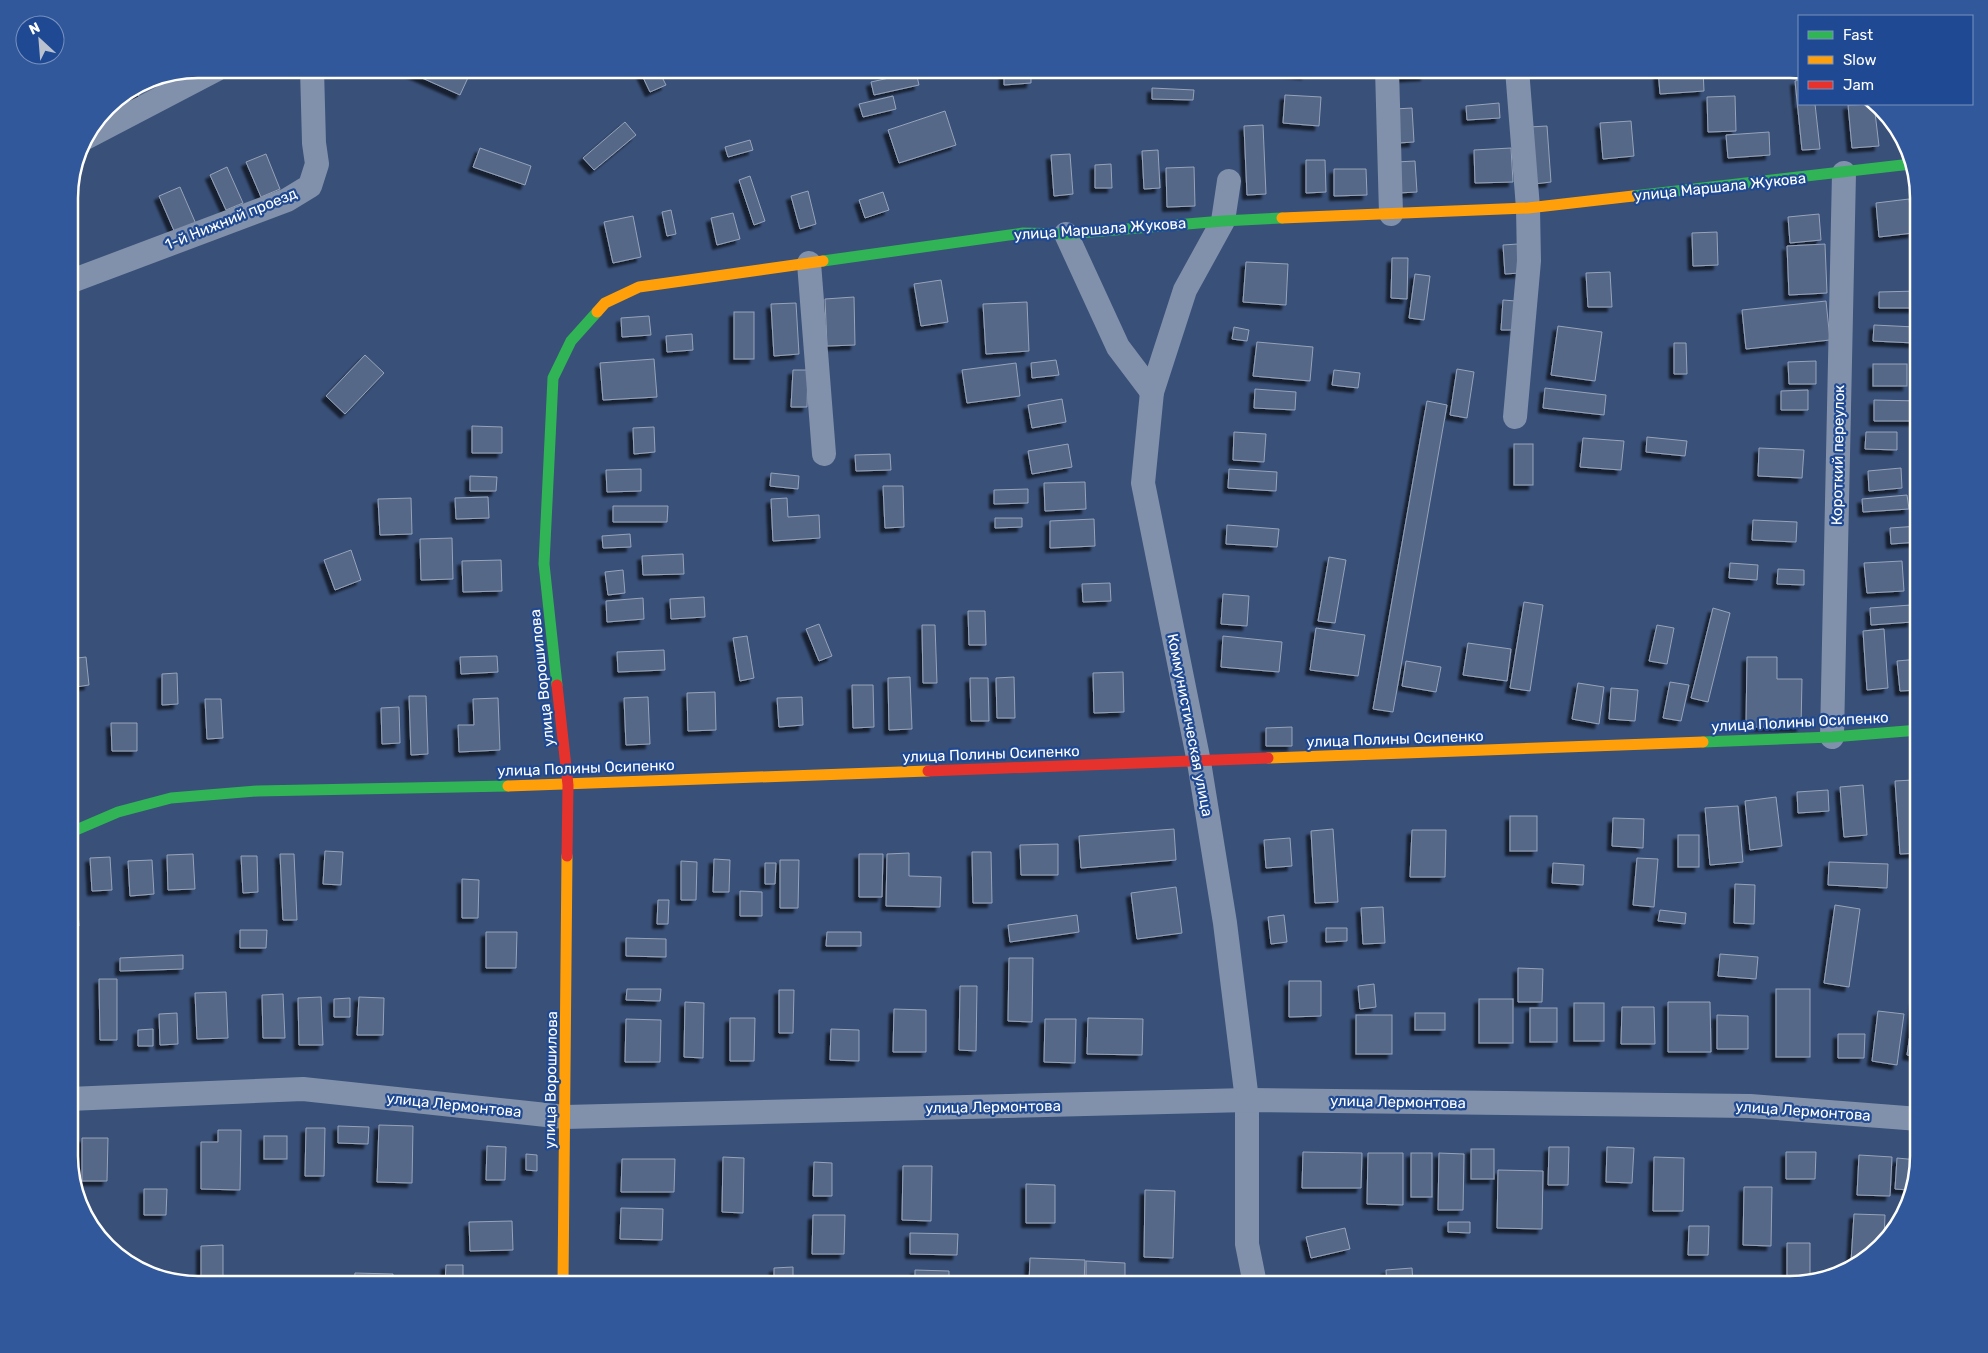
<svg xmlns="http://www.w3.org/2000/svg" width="1988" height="1353" font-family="Rubik,sans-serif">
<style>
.building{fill:#566887;stroke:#96a3b9;filter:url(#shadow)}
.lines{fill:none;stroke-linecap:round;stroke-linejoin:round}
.street{stroke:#8191ab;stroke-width:24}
.fast{stroke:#30b455;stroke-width:11}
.slow{stroke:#ff9f0a;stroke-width:11}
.jam{stroke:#e5322d;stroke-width:11}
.labels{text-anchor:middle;stroke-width:4.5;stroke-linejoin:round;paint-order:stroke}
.street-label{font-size:15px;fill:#fff;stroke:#1f4992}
.rim{fill:none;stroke:#fff;stroke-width:2.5}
</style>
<defs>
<filter id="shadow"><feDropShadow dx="-4.5" dy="4.5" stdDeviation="1" flood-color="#0009"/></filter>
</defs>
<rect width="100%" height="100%" fill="#395078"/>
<g class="building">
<polygon points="402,69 472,69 460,95"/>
<polygon points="639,69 658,69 666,85 650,92"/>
<polygon points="1004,69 1031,69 1031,83 1004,85"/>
<polygon points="1244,69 1269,69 1269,71"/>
<polygon points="1282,69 1306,69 1306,75 1281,72"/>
<polygon points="1394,69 1425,69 1425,76 1395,78"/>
<polygon points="1658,69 1703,69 1704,91 1660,94"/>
<polygon points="916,72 919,85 874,95 871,82"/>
<polygon points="157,77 164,88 142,101 134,88 148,78"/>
<polygon points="1799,80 1799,104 1815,104 1820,149 1802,150 1795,81"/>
<polygon points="1152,88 1194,90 1193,100 1152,99"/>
<polygon points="1285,95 1321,97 1319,126 1283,123"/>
<polygon points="893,96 896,109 863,117 859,104"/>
<polygon points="1735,96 1736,131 1708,132 1707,97"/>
<polygon points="114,102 119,111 96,122 107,106"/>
<polygon points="1499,103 1500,118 1467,120 1466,106"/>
<polygon points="1874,104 1879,146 1852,148 1848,105"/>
<polygon points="1412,108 1414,142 1398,143 1395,109"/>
<polygon points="945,111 956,145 899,163 888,130"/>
<polygon points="1631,121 1634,156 1603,159 1600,123"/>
<polygon points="625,122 636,135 594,170 583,158"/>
<polygon points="1263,125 1266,194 1247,195 1244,126"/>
<polygon points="1547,126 1551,182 1534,184 1529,127"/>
<polygon points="1769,132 1770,155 1728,158 1726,135"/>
<polygon points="750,140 753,150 728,157 725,147"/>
<polygon points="480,148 531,166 525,185 473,167"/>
<polygon points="1511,148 1513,182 1475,183 1474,150"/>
<polygon points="1158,150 1160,188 1144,189 1142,151"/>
<polygon points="266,154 280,189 261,197 246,162"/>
<polygon points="1070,154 1073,194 1054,196 1051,155"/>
<polygon points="1306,160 1325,160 1326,192 1306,193"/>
<polygon points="1415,161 1417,192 1398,193 1396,162"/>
<polygon points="1111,164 1112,188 1095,188 1095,165"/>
<polygon points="227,167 243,203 226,210 210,175"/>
<polygon points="1194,167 1195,206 1167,207 1166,168"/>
<polygon points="1334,169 1366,169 1367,195 1334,196"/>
<polygon points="750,176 765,221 754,225 739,180"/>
<polygon points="180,187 196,224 175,233 159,196"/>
<polygon points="808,191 816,224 800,229 791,196"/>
<polygon points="883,192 889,210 865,218 859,200"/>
<polygon points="1909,199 1913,233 1879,237 1876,203"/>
<polygon points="671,210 676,234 667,236 662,212"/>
<polygon points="733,213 740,239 717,245 711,218"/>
<polygon points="1819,214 1821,240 1790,243 1788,217"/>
<polygon points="633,216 641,257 613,263 604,222"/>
<polygon points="1717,232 1718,265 1693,266 1692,233"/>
<polygon points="1518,244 1520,273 1505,274 1503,245"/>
<polygon points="1825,244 1827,293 1789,295 1787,246"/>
<polygon points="1392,258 1408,258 1407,299 1391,298"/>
<polygon points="1246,262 1288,264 1286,305 1243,302"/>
<polygon points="1610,272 1612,307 1588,307 1586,273"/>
<polygon points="1415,274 1430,276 1424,320 1409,318"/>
<polygon points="941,280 948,322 921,326 914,284"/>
<polygon points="1918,291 1918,308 1879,308 1879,292"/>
<polygon points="854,297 855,345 827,346 825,299"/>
<polygon points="1503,300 1516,301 1514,330 1501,330"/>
<polygon points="1826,301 1830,340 1746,349 1742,310"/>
<polygon points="1027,302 1029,351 986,354 983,304"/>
<polygon points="796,303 799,354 774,356 771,304"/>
<rect x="734" y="312" width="20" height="47"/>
<polygon points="649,316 651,335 622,337 621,318"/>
<polygon points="1874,325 1915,327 1914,343 1873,341"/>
<polygon points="1558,326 1602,332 1595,381 1551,375"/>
<polygon points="1234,327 1249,330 1247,341 1232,339"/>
<polygon points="692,334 693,350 667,352 666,336"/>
<polygon points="1257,342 1313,347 1310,381 1253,376"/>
<polygon points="1674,343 1686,343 1687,374 1674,374"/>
<polygon points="365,355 384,373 345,414 326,396"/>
<polygon points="654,359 657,397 603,400 600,363"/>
<polygon points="1056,360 1059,375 1032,378 1031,363"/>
<polygon points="1816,361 1816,384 1789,384 1788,362"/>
<polygon points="1016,363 1020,396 967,403 962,370"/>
<rect x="1873" y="364" width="34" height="22"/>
<polygon points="1457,369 1474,372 1467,418 1450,415"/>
<polygon points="793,370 808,370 807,407 791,407"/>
<polygon points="1334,370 1360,373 1358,388 1332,385"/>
<polygon points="1545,388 1606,395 1604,415 1543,408"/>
<polygon points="1255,389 1296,392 1295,410 1254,408"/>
<polygon points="1808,390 1808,410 1781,410 1781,391"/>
<polygon points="1062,399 1066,422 1032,428 1028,405"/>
<polygon points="1874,400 1919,401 1919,421 1874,421"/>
<polygon points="1427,401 1447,405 1393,712 1373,709"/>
<polygon points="472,426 502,427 502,453 472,453"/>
<polygon points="654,427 655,452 634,454 633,428"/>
<polygon points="1234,432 1266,434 1264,462 1233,460"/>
<polygon points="1866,432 1897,432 1897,450 1865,449"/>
<polygon points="1647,437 1687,441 1685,456 1646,452"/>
<polygon points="1583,438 1624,441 1621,470 1580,467"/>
<polygon points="1068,444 1072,467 1032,474 1028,451"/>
<rect x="1514" y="444" width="19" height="41"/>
<polygon points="1759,448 1804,450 1802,478 1758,476"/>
<polygon points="890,454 891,470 856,471 855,455"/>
<polygon points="1901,468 1902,488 1869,491 1868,471"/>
<polygon points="641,469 641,491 607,492 606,470"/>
<polygon points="1229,469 1277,472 1276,491 1228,488"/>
<polygon points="771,473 799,476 798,489 770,486"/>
<polygon points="470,476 497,477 496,491 470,491"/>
<polygon points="1085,482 1086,509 1045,511 1044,483"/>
<polygon points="883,486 903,486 904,527 885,528"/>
<polygon points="1028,489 1028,503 994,504 994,490"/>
<polygon points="1907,495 1909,509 1863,512 1862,499"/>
<polygon points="488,497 489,518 456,519 455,498"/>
<polygon points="411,498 412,534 380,535 378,499"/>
<polygon points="787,498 788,517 819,515 820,538 773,541 771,499"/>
<polygon points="613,506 668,506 667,522 613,522"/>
<polygon points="995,518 1022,518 1022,527 995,528"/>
<polygon points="1094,519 1095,546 1050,548 1050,521"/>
<polygon points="1753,520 1797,522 1796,542 1752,540"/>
<polygon points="1227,525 1279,529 1277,547 1226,544"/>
<polygon points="1919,526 1919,542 1891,544 1890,528"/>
<polygon points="630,534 631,547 603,548 602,536"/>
<polygon points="452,538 453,579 421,580 420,539"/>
<polygon points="351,550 361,580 335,590 324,560"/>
<polygon points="683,554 684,574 643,575 642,556"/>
<polygon points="1329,557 1346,560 1335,623 1318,621"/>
<polygon points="501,560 502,591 463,592 462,561"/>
<polygon points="1902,561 1904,591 1867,593 1864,563"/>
<polygon points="1730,563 1758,565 1757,580 1729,578"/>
<polygon points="1778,569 1804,570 1804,585 1777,584"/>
<polygon points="623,570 625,593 608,595 605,572"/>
<polygon points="1110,583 1111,601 1083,602 1082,584"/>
<polygon points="1223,594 1249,596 1247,626 1221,624"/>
<polygon points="704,597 705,617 671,619 670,599"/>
<polygon points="643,598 644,619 607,622 606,601"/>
<polygon points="1524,602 1543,605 1530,691 1510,688"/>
<polygon points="1911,605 1912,622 1871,625 1870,608"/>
<polygon points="1713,608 1730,613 1708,702 1691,698"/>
<polygon points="968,611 985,611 986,645 969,645"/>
<polygon points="819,624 832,656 819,661 806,629"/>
<polygon points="922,625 935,625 937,683 923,683"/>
<polygon points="1657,625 1674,628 1667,664 1649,661"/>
<polygon points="1316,628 1365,635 1358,676 1310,670"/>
<polygon points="1884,629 1888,688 1867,690 1863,631"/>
<polygon points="747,636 754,678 740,681 733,638"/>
<polygon points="1223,636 1282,642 1279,672 1221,667"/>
<polygon points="1468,643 1511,649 1507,681 1463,675"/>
<polygon points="664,650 665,670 618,672 617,652"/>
<polygon points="497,656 498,672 461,674 460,657"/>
<polygon points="86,657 89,685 69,688 69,659"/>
<polygon points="1747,657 1777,657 1777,679 1802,679 1801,727 1746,727"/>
<polygon points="1919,659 1919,690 1900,691 1897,661"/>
<polygon points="1406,661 1441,667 1436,692 1402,686"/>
<polygon points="1123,672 1124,712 1094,713 1093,673"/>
<polygon points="177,673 178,704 162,705 162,674"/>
<polygon points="910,677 912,729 889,730 888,678"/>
<polygon points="1014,677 1015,718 997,718 996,678"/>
<polygon points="970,678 988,678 989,721 971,721"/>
<polygon points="1670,682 1689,685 1681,721 1663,718"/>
<polygon points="1578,683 1604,687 1599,724 1572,719"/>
<polygon points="852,685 873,685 874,727 853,728"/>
<polygon points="1611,688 1638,690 1635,721 1609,719"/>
<polygon points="715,692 716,730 688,731 687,693"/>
<polygon points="409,696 426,696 428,754 411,755"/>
<polygon points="648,697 650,744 626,745 624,698"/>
<polygon points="802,697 803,725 779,727 777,698"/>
<polygon points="498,698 500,750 459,752 458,725 474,725 473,699"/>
<polygon points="205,699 221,699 223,738 207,739"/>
<polygon points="399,707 400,743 382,744 381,708"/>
<polygon points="111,723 137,723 137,751 112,751"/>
<polygon points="1292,727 1292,746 1266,746 1266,728"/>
<polygon points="1913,780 1919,853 1900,854 1895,781"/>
<polygon points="1863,785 1867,835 1844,837 1840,787"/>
<polygon points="1828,790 1829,811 1798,813 1797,792"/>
<polygon points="1776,797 1782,846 1750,850 1745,801"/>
<polygon points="1738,806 1743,862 1710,865 1705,808"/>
<rect x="1510" y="816" width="27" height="35"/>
<polygon points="1613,818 1644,819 1643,848 1612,846"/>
<polygon points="1174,829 1176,860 1081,868 1079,836"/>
<polygon points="1333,829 1338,902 1315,903 1311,831"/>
<polygon points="1412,830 1446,830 1445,877 1410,877"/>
<rect x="1678" y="835" width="21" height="32"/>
<polygon points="1290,838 1292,866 1266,868 1264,840"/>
<polygon points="1058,844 1058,875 1021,875 1020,845"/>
<polygon points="325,851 343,852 341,885 323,884"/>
<polygon points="972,852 991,852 992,903 973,903"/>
<polygon points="909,853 909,876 941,877 940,907 886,906 887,854"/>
<polygon points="193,854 195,889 168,890 167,855"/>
<polygon points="280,854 294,854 297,920 283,920"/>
<polygon points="859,854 883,854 882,897 859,897"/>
<polygon points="241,856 257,856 258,892 243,893"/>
<polygon points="110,857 112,890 92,891 90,858"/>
<polygon points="1637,858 1658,859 1654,907 1633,905"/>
<polygon points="714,859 730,860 729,892 713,892"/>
<polygon points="152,860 154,894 130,896 128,861"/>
<polygon points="780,860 799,860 798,908 780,908"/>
<polygon points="681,861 697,862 696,900 681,900"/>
<polygon points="1829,862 1888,864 1887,888 1828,885"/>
<polygon points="765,863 776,863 775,884 765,884"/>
<polygon points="1553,863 1584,865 1583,885 1552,883"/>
<polygon points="462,879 479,880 478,918 462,918"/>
<polygon points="1735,884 1755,885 1754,924 1734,923"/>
<polygon points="1176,887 1182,933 1137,939 1131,893"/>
<polygon points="740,891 762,892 762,916 740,916"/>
<polygon points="658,900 669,900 668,924 657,924"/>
<polygon points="1835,905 1860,909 1849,987 1824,983"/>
<polygon points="1383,907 1385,943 1363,944 1361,908"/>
<polygon points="1660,910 1686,913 1685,924 1658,921"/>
<polygon points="78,911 79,926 69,927 69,912"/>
<polygon points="1077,915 1079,932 1010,942 1008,925"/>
<polygon points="1284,915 1287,942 1271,944 1268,917"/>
<polygon points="1326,928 1347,928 1347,941 1326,942"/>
<polygon points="240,930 267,930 266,948 240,948"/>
<polygon points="486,932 517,932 516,968 486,968"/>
<polygon points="827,932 861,932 861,946 826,946"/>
<polygon points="626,938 666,939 666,957 626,956"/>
<polygon points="1720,954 1758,957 1756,979 1718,976"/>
<polygon points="183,955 183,969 120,971 120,958"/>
<polygon points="1009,958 1033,958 1032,1022 1008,1021"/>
<polygon points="1518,968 1543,969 1542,1002 1518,1002"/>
<polygon points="99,979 117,979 117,1040 100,1040"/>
<polygon points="1289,981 1321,981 1321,1016 1289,1017"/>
<polygon points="1374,984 1376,1007 1360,1009 1358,986"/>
<polygon points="960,986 977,986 976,1051 959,1050"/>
<polygon points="627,989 661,989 660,1001 626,1000"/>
<rect x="1776" y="989" width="34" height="68"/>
<polygon points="779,990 794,990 793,1033 779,1033"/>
<polygon points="226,992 228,1038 197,1039 195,993"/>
<polygon points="283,994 285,1038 263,1038 262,995"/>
<polygon points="321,997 323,1045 299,1045 298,998"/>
<polygon points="359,997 384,998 383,1035 357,1035"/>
<polygon points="350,998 350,1017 334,1017 334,999"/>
<rect x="1479" y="999" width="34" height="44"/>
<polygon points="1915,1000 1919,1001 1919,1057 1907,1055"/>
<polygon points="685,1002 704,1003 703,1058 684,1057"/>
<polygon points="1668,1002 1710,1002 1711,1052 1668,1052"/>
<rect x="1574" y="1003" width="30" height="38"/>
<polygon points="1622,1007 1654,1007 1655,1044 1621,1044"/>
<rect x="1530" y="1008" width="27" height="34"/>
<polygon points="894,1009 926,1010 926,1052 893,1052"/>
<polygon points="1878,1011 1904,1014 1897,1065 1872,1061"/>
<polygon points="177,1013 178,1044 160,1045 159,1014"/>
<rect x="1415" y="1013" width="30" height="17"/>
<rect x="1356" y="1015" width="36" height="39"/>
<polygon points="1717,1015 1748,1016 1748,1049 1717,1049"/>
<polygon points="730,1018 755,1018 754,1061 730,1061"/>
<polygon points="1088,1018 1143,1019 1142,1055 1087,1054"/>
<polygon points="626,1019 661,1020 660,1062 625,1062"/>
<polygon points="1045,1019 1076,1019 1075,1063 1044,1062"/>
<polygon points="153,1029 153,1046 138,1046 138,1030"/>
<polygon points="831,1029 859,1030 859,1061 830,1060"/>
<polygon points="1838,1034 1865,1034 1864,1058 1838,1058"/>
<polygon points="379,1125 413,1126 412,1183 377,1182"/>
<polygon points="338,1126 369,1127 368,1144 338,1143"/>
<polygon points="306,1128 325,1128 324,1176 305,1176"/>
<polygon points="218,1130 241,1130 240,1190 201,1189 201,1142 218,1142"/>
<rect x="264" y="1136" width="23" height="23"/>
<polygon points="82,1138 108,1138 107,1181 82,1181"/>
<polygon points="487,1146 506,1147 505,1180 486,1180"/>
<polygon points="1549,1147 1569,1147 1568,1185 1548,1185"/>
<polygon points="1607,1147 1634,1148 1632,1183 1606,1182"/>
<rect x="1471" y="1149" width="23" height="30"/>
<polygon points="1303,1152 1362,1153 1361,1188 1302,1188"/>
<polygon points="1786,1152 1816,1152 1815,1179 1786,1179"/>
<polygon points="1368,1153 1403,1153 1403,1205 1367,1204"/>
<rect x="1411" y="1153" width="21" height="44"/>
<polygon points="1439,1153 1464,1154 1463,1210 1438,1210"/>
<polygon points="526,1154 537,1155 537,1171 526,1170"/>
<polygon points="1859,1155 1892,1157 1890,1196 1857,1195"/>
<polygon points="723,1157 744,1158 743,1213 722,1212"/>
<polygon points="1654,1157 1684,1158 1683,1211 1653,1211"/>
<polygon points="1897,1158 1918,1160 1909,1190 1895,1189"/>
<polygon points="622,1159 675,1159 674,1192 621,1192"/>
<polygon points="814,1162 832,1163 832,1196 813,1196"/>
<polygon points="903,1166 932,1166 931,1221 902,1220"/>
<polygon points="1498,1170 1543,1171 1542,1229 1497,1228"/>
<polygon points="1026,1184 1055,1185 1055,1223 1026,1223"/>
<polygon points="1744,1187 1772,1187 1771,1246 1743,1245"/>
<polygon points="144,1189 167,1189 166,1215 144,1215"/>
<polygon points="1145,1190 1175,1191 1173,1258 1144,1257"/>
<polygon points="621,1208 663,1209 662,1240 620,1239"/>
<polygon points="1854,1214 1885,1215 1884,1240 1859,1263 1851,1262"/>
<polygon points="813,1215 845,1215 844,1254 812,1254"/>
<polygon points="512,1221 513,1250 470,1251 469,1222"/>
<polygon points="1448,1222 1470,1222 1470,1233 1448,1232"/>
<polygon points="1689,1226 1709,1226 1708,1255 1688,1255"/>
<polygon points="1345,1228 1350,1249 1311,1258 1306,1237"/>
<polygon points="910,1233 958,1234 957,1255 910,1254"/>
<polygon points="1787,1243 1810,1243 1810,1279 1787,1284"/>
<polygon points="223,1245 223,1284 197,1284 170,1276 201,1276 201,1246"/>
<polygon points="1030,1258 1085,1260 1084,1284 1029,1284"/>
<polygon points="1086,1261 1125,1263 1125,1284 1086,1284"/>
<polygon points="446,1265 463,1265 463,1284 445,1284"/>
<polygon points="793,1267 793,1284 774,1284 774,1268"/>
<polygon points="1412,1268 1413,1284 1387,1284 1386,1270"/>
<polygon points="1834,1268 1849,1269 1834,1273"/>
<polygon points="915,1270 949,1271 949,1284 915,1284"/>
<polygon points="355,1273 393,1274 393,1284 354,1284"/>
<polygon points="1445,1276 1446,1284 1423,1284 1422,1278"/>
<rect x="1149" y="1280" width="44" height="4"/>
<rect x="242" y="1281" width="35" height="3"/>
</g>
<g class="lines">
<g class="street">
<polyline points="1387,69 1391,214"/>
<polyline points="85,138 217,69"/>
<polyline points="1229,181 1223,221 1185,290 1152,392 1143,483 1199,762 1225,923 1247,1100 1247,1244 1255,1284"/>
<polyline points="1066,234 1118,347 1152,392"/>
<polyline points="809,263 824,454"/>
<polyline points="69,282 287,200 310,186 317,164 314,143 312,69"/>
<polyline points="1515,417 1529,261 1528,208 1517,69"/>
<polyline points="1832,737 1844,173"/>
<polyline points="69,1099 303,1089 565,1117 1247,1100 1750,1106 1919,1119"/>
</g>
<g class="fast">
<polyline points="1633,196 1911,164"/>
<polyline points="823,261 1023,233 1066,234 1223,221 1282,218"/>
<polyline points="557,685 544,564 553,378 571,341 597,312"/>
<polyline points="1703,742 1832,737 1919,730"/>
<polyline points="69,833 118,812 171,798 257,791 508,786"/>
</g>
<g class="slow">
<polyline points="1282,218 1528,208 1633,196"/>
<polyline points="597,312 605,303 639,287 823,261"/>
<polyline points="1268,758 1703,742"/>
<polyline points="508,786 928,771"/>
<polyline points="563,1284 567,856"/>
</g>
<g class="jam">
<polyline points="557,685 568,785 567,856"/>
<polyline points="928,771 1268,758"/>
</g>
</g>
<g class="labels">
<g class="street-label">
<text transform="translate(1720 187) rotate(-6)" y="5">улица Маршала Жукова</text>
<text transform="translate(231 219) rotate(-22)" y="5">1-й Нижний проезд</text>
<text transform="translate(1100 229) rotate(-4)" y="5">улица Маршала Жукова</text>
<text transform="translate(1838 455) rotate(-89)" y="5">Короткий переулок</text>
<text transform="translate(542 678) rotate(-96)" y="5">улица Ворошилова</text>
<text transform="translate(1800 722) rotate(-3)" y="5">улица Полины Осипенко</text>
<text transform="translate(1190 725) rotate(79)" y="5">Коммунистическая улица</text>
<text transform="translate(1395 739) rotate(-2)" y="5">улица Полины Осипенко</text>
<text transform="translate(991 754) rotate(-2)" y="5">улица Полины Осипенко</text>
<text transform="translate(586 768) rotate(-2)" y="5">улица Полины Осипенко</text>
<text transform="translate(551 1080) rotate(-89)" y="5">улица Ворошилова</text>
<text transform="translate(1398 1102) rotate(1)" y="5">улица Лермонтова</text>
<text transform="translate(454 1105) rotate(6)" y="5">улица Лермонтова</text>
<text transform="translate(993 1107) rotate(-1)" y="5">улица Лермонтова</text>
<text transform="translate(1803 1111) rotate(4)" y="5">улица Лермонтова</text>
</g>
</g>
<path d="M0 0H1988V1353H0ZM198 78H1790A120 120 0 0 1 1910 198V1156A120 120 0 0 1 1790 1276H198A120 120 0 0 1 78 1156V198A120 120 0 0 1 198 78Z" fill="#31589b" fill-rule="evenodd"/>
<path class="rim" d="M198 78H1790A120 120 0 0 1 1910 198V1156A120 120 0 0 1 1790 1276H198A120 120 0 0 1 78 1156V198A120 120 0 0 1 198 78Z"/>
<rect x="1798" y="15" width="175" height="90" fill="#1f4992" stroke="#7992be"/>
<rect x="1808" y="31" width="25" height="8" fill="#30b455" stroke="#7992be"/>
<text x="1843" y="40" font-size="15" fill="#ffffff">Fast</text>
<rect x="1808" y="56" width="25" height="8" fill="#ff9f0a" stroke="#7992be"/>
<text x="1843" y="65" font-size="15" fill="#ffffff">Slow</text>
<rect x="1808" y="81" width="25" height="8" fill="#e5322d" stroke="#7992be"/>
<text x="1843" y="90" font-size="15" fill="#ffffff">Jam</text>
<g transform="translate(40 40) rotate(334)"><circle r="24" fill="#1f4992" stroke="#7992be"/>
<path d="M0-4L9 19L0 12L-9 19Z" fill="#bac2d0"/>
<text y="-8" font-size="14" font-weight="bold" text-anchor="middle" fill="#ffffff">N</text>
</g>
</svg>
